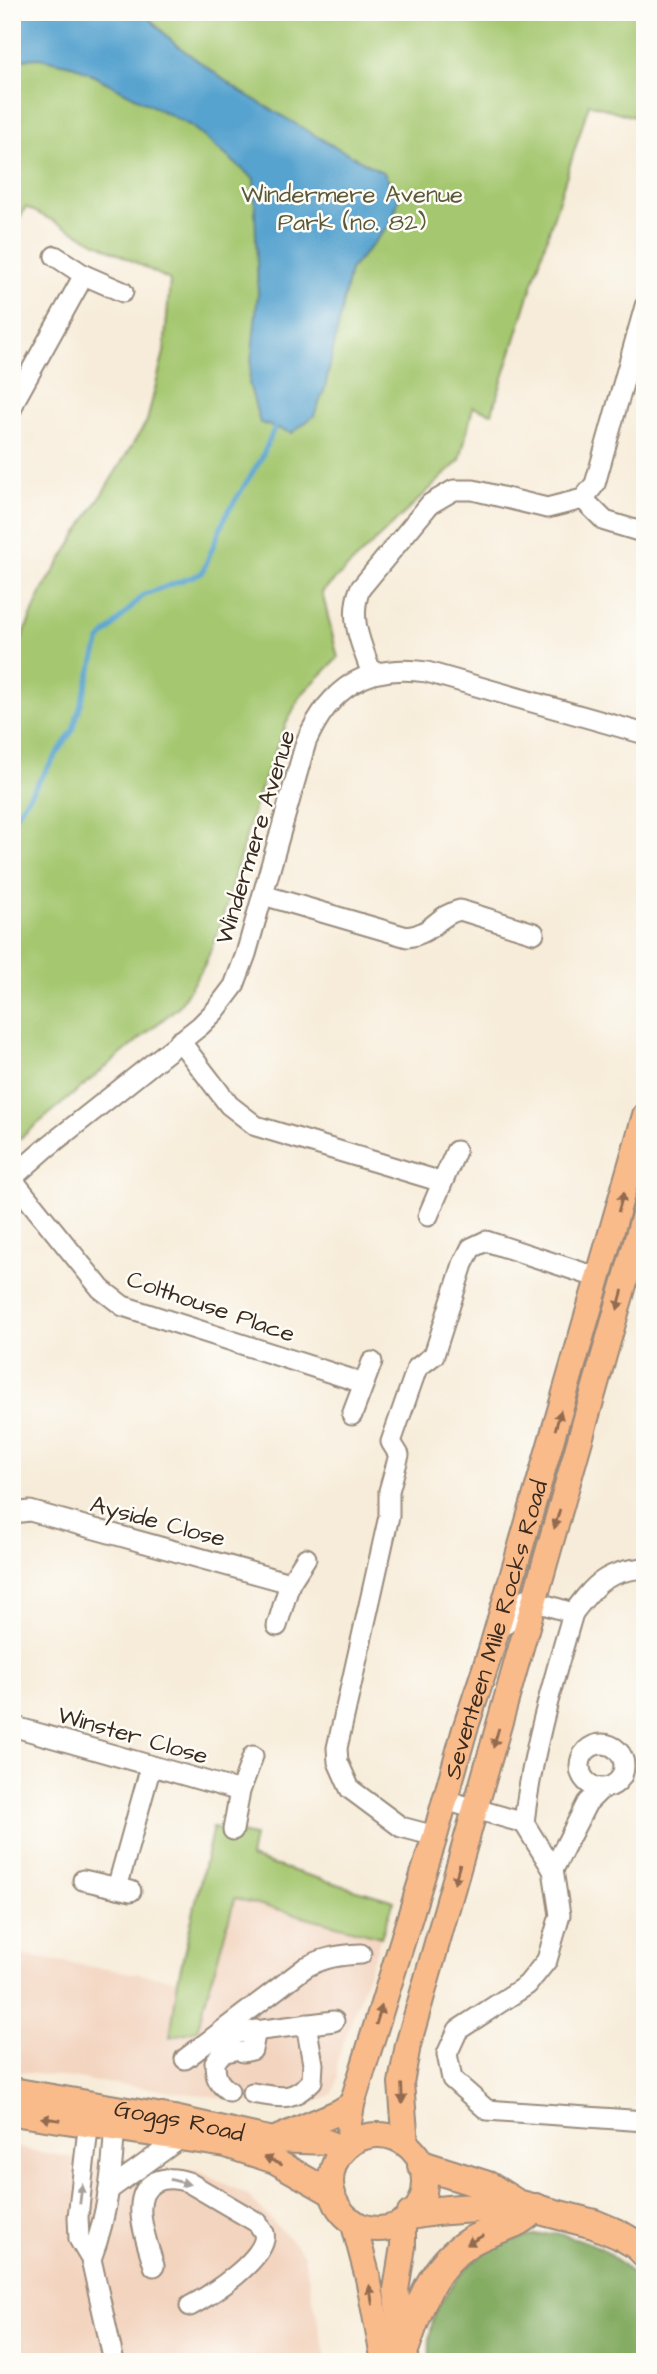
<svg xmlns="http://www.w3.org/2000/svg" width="657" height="2374" font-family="'Architects Daughter',sans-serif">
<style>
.built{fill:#f3d4bf}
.green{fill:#a5c770;stroke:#707847;stroke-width:2}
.forest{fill:#84ac62;stroke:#606b40;stroke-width:2}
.water{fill:#56a3cf;stroke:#486676;stroke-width:2}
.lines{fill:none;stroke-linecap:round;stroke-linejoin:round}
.stream{stroke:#56a3cf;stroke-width:5}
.minor-casing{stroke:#998b7c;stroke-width:23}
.major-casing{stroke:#998b7c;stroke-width:28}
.highway-casing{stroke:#998b7c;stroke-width:32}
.minor{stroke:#fff;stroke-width:19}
.major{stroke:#fabb8b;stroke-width:24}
.highway{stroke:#fabb8b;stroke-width:28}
.oneway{fill:#916b4f}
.oneway2{fill:#a79f9a}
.labels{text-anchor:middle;stroke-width:5;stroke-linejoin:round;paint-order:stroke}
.park-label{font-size:24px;fill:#5b5937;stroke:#fdfcf7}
.street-label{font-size:24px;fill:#3b2a1e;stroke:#fdfcf7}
</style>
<rect width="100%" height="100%" fill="#fdfcf7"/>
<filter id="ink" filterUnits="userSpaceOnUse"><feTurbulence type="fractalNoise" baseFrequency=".0143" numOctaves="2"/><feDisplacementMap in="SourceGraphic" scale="14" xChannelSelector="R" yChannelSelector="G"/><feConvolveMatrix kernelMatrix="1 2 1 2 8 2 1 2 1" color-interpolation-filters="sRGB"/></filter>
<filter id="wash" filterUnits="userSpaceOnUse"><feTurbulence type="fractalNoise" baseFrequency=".00686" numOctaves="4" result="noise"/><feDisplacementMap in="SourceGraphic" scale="28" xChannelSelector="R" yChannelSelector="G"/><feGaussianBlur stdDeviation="1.57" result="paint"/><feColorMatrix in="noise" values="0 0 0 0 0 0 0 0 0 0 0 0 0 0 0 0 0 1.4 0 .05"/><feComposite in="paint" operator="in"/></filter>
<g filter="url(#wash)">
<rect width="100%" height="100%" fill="#f7ecd9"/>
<g class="built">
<polygon points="235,1897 381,1937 337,2061 338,2077 333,2093 324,2099 295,2107 12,2071 12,1954 178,1980 170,2036 197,2030"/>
<polygon points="12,2147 135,2169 198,2171 246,2194 303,2253 327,2362 12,2362"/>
</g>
<g class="green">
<polygon points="12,12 645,12 645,120 589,104 492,413 473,407 460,460 322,592 338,658 301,695 287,722 259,792 220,926 205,964 179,1006 12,1145 12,661 42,591 147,421 164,352 170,280 26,207 12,232"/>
<polygon points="213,1827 254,1836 250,1858 394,1901 381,1937 235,1898 197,2030 170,2037 178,1980"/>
</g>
<path class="forest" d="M555 2233C598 2242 618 2255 645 2290V2362H430C429 2346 429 2329 435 2313 444 2292 471 2258 492 2248 511 2239 533 2235 555 2233Z"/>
<polygon class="water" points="12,12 143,12 174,43 238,90 330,144 384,173 399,198 392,222 350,270 325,388 314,416 292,433 260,423 249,383 258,293 254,179 191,126 75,66 39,58 12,60"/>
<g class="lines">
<polyline class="stream" points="12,821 73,730 100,640 143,595 202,573 226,515 261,459 277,422"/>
</g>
</g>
<g filter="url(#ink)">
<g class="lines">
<g class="minor-casing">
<g id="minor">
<polyline points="55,256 84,275 123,292"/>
<polyline points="12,408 16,398 84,275"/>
<polyline points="583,499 605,521 645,533"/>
<path d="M372 674C362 646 348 619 360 589L430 504 454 490H473L547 508 583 499 595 484 645 306"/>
<path d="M263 895 407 937C433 934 437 915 460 910L534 933"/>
<polyline points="180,1041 229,1105 256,1126 442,1182"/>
<path d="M12 1178 45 1149 200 1026 215 1011 234 986 246 954 306 742C330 687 367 663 427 672L645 734"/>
<polyline points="12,1179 101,1289 123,1306 363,1383"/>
<polyline points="428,1216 456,1151"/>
<polyline points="352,1415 372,1362"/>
<polyline points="12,1513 30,1511 290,1583"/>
<path d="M573 1613C596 1583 606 1571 645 1568"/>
<polyline points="277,1626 290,1583 306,1558"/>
<polyline points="12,1726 240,1791"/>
<circle cx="602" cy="1766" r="22"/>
<path d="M445 1800 524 1823C532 1751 553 1682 573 1613L526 1599 516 1605 505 1625"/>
<polyline points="524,1823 553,1870 560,1915 547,1960 527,1985 458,2030 447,2054 452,2079 487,2110 645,2121"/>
<polyline points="233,1830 240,1791 253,1756"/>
<polyline points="435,1836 401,1827 350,1789 338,1762 337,1748 389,1516 389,1491 399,1455 391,1442 417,1368 434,1355 463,1264 471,1248 486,1241 599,1278"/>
<polyline points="553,1870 587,1803 601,1789"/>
<polyline points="83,1880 131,1891"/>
<polyline points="117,1888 151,1766"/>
<polyline points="222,2035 334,2021"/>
<polyline points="243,2052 252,2050 256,2030"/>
<path d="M185 2059 306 1967C325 1957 340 1955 361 1954"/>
<path d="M229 2091C217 2083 215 2076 215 2062L222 2053 234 2050"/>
<path d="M252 2093C279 2097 291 2103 312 2081L313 2064 306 2024"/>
<polyline points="90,2111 78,2217 79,2239 91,2259 114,2362"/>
<polyline points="110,2189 181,2138"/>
<path d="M91 2259C109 2212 113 2165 115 2116"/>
<path d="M154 2266C148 2244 127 2196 155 2182 166 2177 177 2178 188 2182L258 2223C259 2225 263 2231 264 2233 270 2257 208 2297 190 2306"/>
</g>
</g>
<g class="major-casing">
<g id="major">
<path id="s1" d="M12 2090 174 2118 273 2140 327 2142 344 2150"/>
<polyline points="12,2113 226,2145 275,2161 333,2194"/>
<circle cx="378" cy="2182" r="47"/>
<polyline points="273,2140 339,2112 352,2104"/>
<path id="s2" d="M350 2144 349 2123 352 2104 435 1836 465 1729 491 1650 645 1115"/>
<polyline points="406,2144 401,2083 408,2045 645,1211"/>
<polyline points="353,2221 368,2278 384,2362"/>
<polyline points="403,2222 403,2246 396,2290 404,2356"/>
</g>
</g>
<g class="highway-casing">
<g id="highway">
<polyline points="422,2165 488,2186 517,2204 594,2224 618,2234 637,2245 645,2253"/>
<path d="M411 2215C447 2207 481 2210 517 2204"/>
<path d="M403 2353C418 2312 428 2269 468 2243 483 2233 502 2229 518 2221 524 2218 530 2212 536 2208"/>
</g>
</g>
<use href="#minor" class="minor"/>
<use href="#major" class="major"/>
<use href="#highway" class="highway"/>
</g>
<defs><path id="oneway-solid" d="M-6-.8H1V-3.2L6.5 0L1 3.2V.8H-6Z" transform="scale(1.75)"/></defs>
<g class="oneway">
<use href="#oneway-solid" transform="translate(621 1202) rotate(-74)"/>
<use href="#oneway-solid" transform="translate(620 1300) rotate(105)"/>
<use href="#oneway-solid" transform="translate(558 1420) rotate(-74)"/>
<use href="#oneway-solid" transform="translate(557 1519) rotate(106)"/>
<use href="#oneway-solid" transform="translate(496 1738) rotate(106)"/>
<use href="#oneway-solid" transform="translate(457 1874) rotate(106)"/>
<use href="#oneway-solid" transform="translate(379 2015) rotate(-73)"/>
<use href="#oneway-solid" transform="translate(402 2094) rotate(88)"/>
<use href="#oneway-solid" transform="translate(51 2119) rotate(-172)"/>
<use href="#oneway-solid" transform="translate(273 2161) rotate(-156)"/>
<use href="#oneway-solid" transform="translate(475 2240) rotate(151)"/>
<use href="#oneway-solid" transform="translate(371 2295) rotate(-99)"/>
</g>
<g class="oneway2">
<use href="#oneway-solid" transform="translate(180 2182) rotate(14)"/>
<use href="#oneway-solid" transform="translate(81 2194) rotate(-83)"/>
</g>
</g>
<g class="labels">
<g class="park-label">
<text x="352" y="202">Windermere Avenue<tspan x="352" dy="28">Park (no. 82)</tspan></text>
</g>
<g class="street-label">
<text transform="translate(255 837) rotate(-73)" y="8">Windermere Avenue</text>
<text transform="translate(211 1306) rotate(19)" y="8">Colthouse Place</text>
<text transform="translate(158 1521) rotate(15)" y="8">Ayside Close</text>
<text dy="8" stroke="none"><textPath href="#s2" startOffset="536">Seventeen Mile Rocks Road</textPath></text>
<text transform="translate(133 1735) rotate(16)" y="8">Winster Close</text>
<text dy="8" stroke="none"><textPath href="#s1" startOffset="170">Goggs Road</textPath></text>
</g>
</g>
<rect width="657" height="2374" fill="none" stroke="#fdfcf7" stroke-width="42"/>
</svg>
